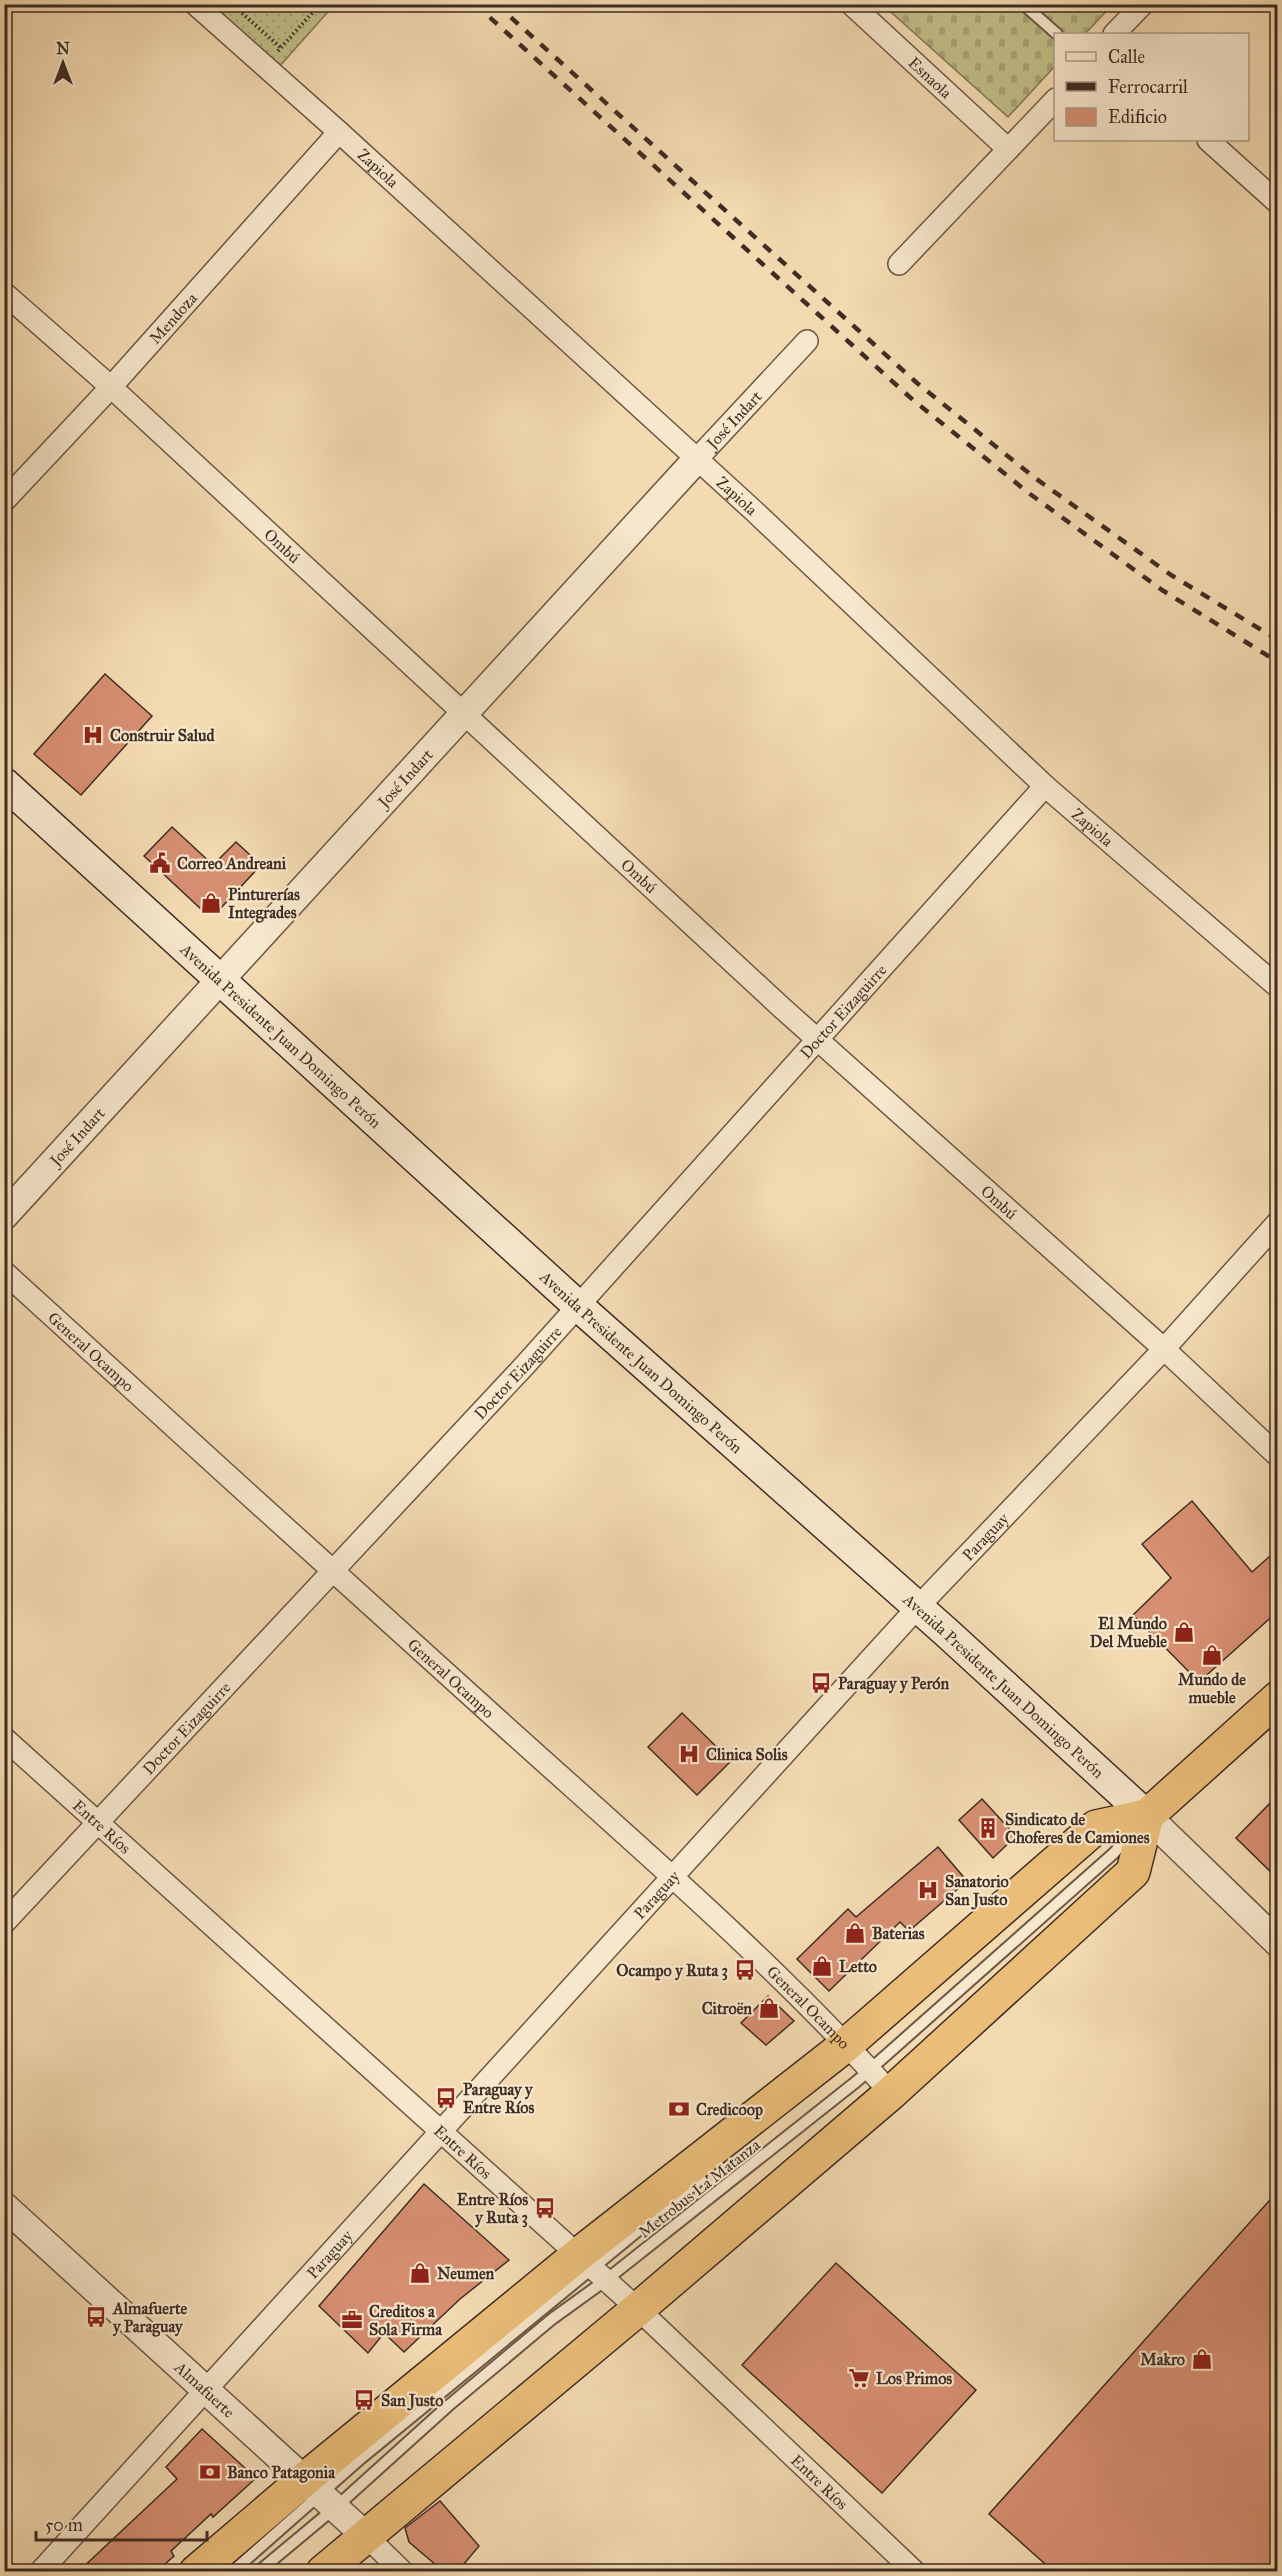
<svg xmlns="http://www.w3.org/2000/svg" width="1282" height="2576" font-family="'IM FELL Great Primer',serif">
<style>
.cemetery{fill:url(#cemetery-stones);stroke:#807556;stroke-width:1.5}
.park{fill:url(#park-dots);stroke:#807556;stroke-width:1.5}
.building{fill:#d78f72;stroke:#3f2c24;stroke-width:1.5}
.lines{fill:none;stroke-linecap:round;stroke-linejoin:round}
.service-casing{stroke:#6c5847;stroke-width:14}
.minor-casing{stroke:#6c5847;stroke-width:24}
.tertiary-casing{stroke:#6c5847;stroke-width:30}
.secondary-casing{stroke:#3f2c24;stroke-width:33}
.trunk-casing{stroke:#3f2c24;stroke-width:36}
.path{stroke:#3f2c24;stroke-width:4;stroke-dasharray:1.5 3;stroke-linecap:butt}
.service{stroke:#f7e7cc;stroke-width:10}
.minor{stroke:#f7e7cc;stroke-width:21}
.tertiary{stroke:#f7e7cc;stroke-width:27}
.secondary{stroke:#f7e7cc;stroke-width:30}
.trunk{stroke:#eabd78;stroke-width:33}
.rail{stroke:#3f2c24;stroke-width:4.5;stroke-dasharray:10 10;stroke-linecap:butt}
.labels{text-anchor:middle;stroke-width:4.5;stroke-linejoin:round;paint-order:stroke}
.street-label{font-size:16px;fill:#3f2c24;stroke:#f7e7cc}
.poi-label{font-size:16px;font-weight:bold;fill:#3f2c24;stroke:#f7e7cc;text-anchor:start}
</style>
<defs>
<pattern id="cemetery-stones" width="16" height="16" patternUnits="userSpaceOnUse" patternTransform="scale(1.5)"><rect width="16" height="16" fill="#c1be88"/><path d="M2 7V4a2 2 0 0 1 4 0v3zM10 15v-3a2 2 0 0 1 4 0v3z" fill="#a7a375"/></pattern>
<pattern id="park-dots" width="8" height="8" patternUnits="userSpaceOnUse" patternTransform="scale(1.5)"><rect width="8" height="8" fill="#c1be88"/><path d="M2 2h.1M6 6h.1" fill="none" stroke="#a7a375" stroke-width="1.8" stroke-linecap="round"/></pattern>
</defs>
<rect width="100%" height="100%" fill="#f3dab1"/>
<filter id="stains"><feTurbulence type="fractalNoise" baseFrequency=".00333" numOctaves="4"/><feColorMatrix values="0 0 0 0 .2 0 0 0 0 .09 0 0 0 0 .02 0 0 0 .5 -.17"/></filter>
<radialGradient id="worn" r=".72"><stop offset=".6" stop-color="#630" stop-opacity="0"/><stop offset="1" stop-color="#630" stop-opacity=".3"/></radialGradient>
<polygon class="cemetery" points="883,5 1112,5 1085,34 1056,34 1055,66 1008,117"/>
<polygon class="park" points="209,5 334,5 279,67"/>
<g class="building">
<polygon points="105,674 152,716 81,795 34,754"/>
<polygon points="172,827 213,865 236,842 261,865 219,910 201,909 144,856"/>
<polygon points="1192,1501 1252,1572 1278,1549 1278,1611 1199,1682 1133,1615 1171,1578 1142,1544"/>
<polygon points="682,1713 731,1761 697,1795 648,1747"/>
<polygon points="1278,1795 1278,1879 1236,1838"/>
<polygon points="982,1799 1016,1836 993,1858 959,1820"/>
<polygon points="938,1847 967,1881 909,1931 900,1922 829,1991 797,1959 848,1909 856,1917"/>
<polygon points="768,1996 794,2021 766,2045 741,2023"/>
<polygon points="424,2184 509,2260 460,2299 404,2352 384,2333 368,2353 319,2306"/>
<polygon points="1278,2191 1278,2571 1053,2571 989,2514"/>
<polygon points="836,2263 976,2390 882,2493 742,2365"/>
<polygon points="202,2429 256,2478 213,2517 211,2514 171,2551 174,2556 157,2571 79,2571 177,2479 166,2467"/>
<polygon points="440,2501 479,2546 458,2571 443,2571 409,2542 405,2528"/>
</g>
<g class="lines">
<g class="service-casing">
<g id="service">
<polyline points="1023,4 1057,34"/>
<polyline points="232,2572 359,2460 701,2179"/>
<polyline points="258,2572 336,2507 448,2406 552,2319 606,2280 857,2081 1114,1853 1132,1832"/>
</g>
</g>
<g class="minor-casing">
<g id="minor">
<path id="s1" d="M195 4 339 132 754 511 1045 786 1278 987"/>
<path id="s2" d="M851 4 1008 149"/>
<polyline points="1114,34 1143,4"/>
<polyline points="1208,140 1278,203"/>
<polyline points="899,264 1056,99"/>
<path id="s3" d="M4 293 111 387 781 1007 1164 1349 1278 1456"/>
<path id="s4" d="M697 459 807 341"/>
<path id="s5" d="M4 501 111 387 339 132"/>
<path id="s6" d="M4 1272C169 1422 333 1572 499 1721 633 1842 770 1959 891 2093"/>
<path id="s7" d="M4 1738 638 2309 915 2572"/>
<path id="s8" d="M4 1923 526 1364 1045 786"/>
<polyline points="366,2536 403,2572"/>
<path id="s9" d="M40 2572 917 1608 1164 1349 1278 1222"/>
</g>
</g>
<g class="tertiary-casing">
<g id="tertiary">
<path id="s10" d="M4 1216 697 459"/>
<polyline points="1147,1816 1278,1943"/>
<path id="s11" d="M4 2206 366 2536"/>
</g>
</g>
<g class="secondary-casing">
<g id="secondary">
<path id="s12" d="M4 783 577 1305 946 1632 1147 1816"/>
</g>
</g>
<g class="trunk-casing">
<g id="trunk">
<polyline points="196,2572 305,2479 578,2255 847,2044 1096,1827 1147,1816"/>
<polyline points="323,2572 638,2309 891,2093 1133,1872 1147,1816 1278,1698"/>
</g>
</g>
<g class="path">
<polyline points="232,4 281,48"/>
<polyline points="278,51 320,4"/>
</g>
<use href="#service" class="service"/>
<use href="#minor" class="minor"/>
<use href="#tertiary" class="tertiary"/>
<use href="#secondary" class="secondary"/>
<use href="#trunk" class="trunk"/>
<g class="rail">
<polyline points="475,4 913,400 1030,494 1162,590 1278,662"/>
<polyline points="496,4 917,383 1035,478 1171,575 1278,640"/>
</g>
</g>
<defs>
<g id="hospital-bare" transform="scale(1.62)"><path d="M-5-5h3v3.5h4V-5h3V5h-3V1.5h-4V5h-3Z" fill="#8f2418" stroke="#f7e7cc" stroke-width="2.5" paint-order="stroke"/></g>
<g id="civic-bare" transform="scale(1.62)"><path d="M-.6-6.5H3V-4.5H.6V-3L4-1V1h2V6H-6V1h2V-1L-.6-3ZM-1.2 2.5V6h2.4V2.5Z" fill="#8f2418" stroke="#f7e7cc" stroke-width="2.5" paint-order="stroke"/></g>
<g id="shop-bare" transform="scale(1.62)"><path d="M-5-2.5h2.3a2.7 3.5 0 0 1 5.4 0H5L5.5 6h-11ZM-1.5-2.5h3a1.5 2.3 0 0 0-3 0Z" fill="#8f2418" stroke="#f7e7cc" stroke-width="2.5" paint-order="stroke"/></g>
<g id="bus-bare" transform="scale(1.62)"><path d="M-5-6H5V4H4V6H2V4H-2V6H-4V4H-5ZM-3.5-4V0h7V-4ZM-3.5 1.2v1.5H-2V1.2ZM2 1.2v1.5H3.5V1.2Z" fill="#8f2418" stroke="#f7e7cc" stroke-width="2.5" paint-order="stroke"/></g>
<g id="building-bare" transform="scale(1.62)"><path d="M-4-6H4V6H1V3H-1V6H-4ZM-2.5-4.3h1.7v1.8h-1.7ZM.8-4.3h1.7v1.8H.8ZM-2.5-1h1.7V.8h-1.7ZM.8-1h1.7V.8H.8Z" fill="#8f2418" stroke="#f7e7cc" stroke-width="2.5" paint-order="stroke"/></g>
<g id="bank-bare" transform="scale(1.62)"><path d="M-6-4H6V4H-6ZM0-2.3a2.3 2.3 0 1 0 0 4.6a2.3 2.3 0 1 0 0-4.6Z" fill="#8f2418" stroke="#f7e7cc" stroke-width="2.5" paint-order="stroke"/></g>
<g id="office-bare" transform="scale(1.62)"><path d="M-6-3h4V-5.5h4V-3h4V5H-6ZM-1-4.5V-3h2v-1.5ZM-6 0V1H6V0Z" fill="#8f2418" stroke="#f7e7cc" stroke-width="2.5" paint-order="stroke"/></g>
<g id="supermarket-bare" transform="scale(1.62)"><path d="M-6-5.5h2.5l.6 2H6L4.5 2H-2.5L-4.4-4H-6ZM-1.5 3.2a1.3 1.3 0 1 0 .1 0ZM3 3.2a1.3 1.3 0 1 0 .1 0Z" fill="#8f2418" stroke="#f7e7cc" stroke-width="2.5" paint-order="stroke"/></g>
</defs>
<g fill-rule="evenodd">
<use href="#hospital-bare" x="93" y="735"/>
<use href="#civic-bare" x="160" y="863"/>
<use href="#shop-bare" x="211" y="903"/>
<use href="#shop-bare" x="1184" y="1632"/>
<use href="#shop-bare" x="1212" y="1655"/>
<use href="#bus-bare" x="821" y="1683"/>
<use href="#hospital-bare" x="689" y="1754"/>
<use href="#building-bare" x="988" y="1828"/>
<use href="#hospital-bare" x="928" y="1890"/>
<use href="#shop-bare" x="855" y="1933"/>
<use href="#shop-bare" x="822" y="1966"/>
<use href="#bus-bare" x="745" y="1970"/>
<use href="#shop-bare" x="769" y="2008"/>
<use href="#bus-bare" x="446" y="2098"/>
<use href="#bank-bare" x="679" y="2109"/>
<use href="#bus-bare" x="545" y="2208"/>
<use href="#shop-bare" x="420" y="2273"/>
<use href="#bus-bare" x="96" y="2317"/>
<use href="#office-bare" x="352" y="2320"/>
<use href="#shop-bare" x="1202" y="2359"/>
<use href="#supermarket-bare" x="859" y="2378"/>
<use href="#bus-bare" x="364" y="2400"/>
<use href="#bank-bare" x="210" y="2472"/>
</g>
<g class="labels">
<g class="street-label">
<text dy="6" stroke="none"><textPath href="#s2" startOffset="108">Esnaola</textPath></text>
<text dy="6" stroke="none"><textPath href="#s1" startOffset="246">Zapiola</textPath></text>
<text dy="6" stroke="none"><textPath href="#s5" startOffset="249">Mendoza</textPath></text>
<text dy="6" stroke="none"><textPath href="#s4" startOffset="54">José Indart</textPath></text>
<text dy="6" stroke="none"><textPath href="#s1" startOffset="732">Zapiola</textPath></text>
<text dy="6" stroke="none"><textPath href="#s3" startOffset="376">Ombú</textPath></text>
<text dy="6" stroke="none"><textPath href="#s10" startOffset="594">José Indart</textPath></text>
<text dy="6" stroke="none"><textPath href="#s1" startOffset="1218">Zapiola</textPath></text>
<text dy="6" stroke="none"><textPath href="#s3" startOffset="862">Ombú</textPath></text>
<text dy="6" stroke="none"><textPath href="#s8" startOffset="1239">Doctor Eizaguirre</textPath></text>
<text dy="6" stroke="none"><textPath href="#s12" startOffset="375">Avenida Presidente Juan Domingo Perón</textPath></text>
<text dy="6" stroke="none"><textPath href="#s10" startOffset="108">José Indart</textPath></text>
<text dy="6" stroke="none"><textPath href="#s3" startOffset="1348">Ombú</textPath></text>
<text dy="6" stroke="none"><textPath href="#s6" startOffset="118">General Ocampo</textPath></text>
<text dy="6" stroke="none"><textPath href="#s12" startOffset="861">Avenida Presidente Juan Domingo Perón</textPath></text>
<text dy="6" stroke="none"><textPath href="#s8" startOffset="753">Doctor Eizaguirre</textPath></text>
<text dy="6" stroke="none"><textPath href="#s9" startOffset="1402">Paraguay</textPath></text>
<text dy="6" stroke="none"><textPath href="#s6" startOffset="604">General Ocampo</textPath></text>
<text dy="6" stroke="none"><textPath href="#s12" startOffset="1347">Avenida Presidente Juan Domingo Perón</textPath></text>
<text dy="6" stroke="none"><textPath href="#s8" startOffset="267">Doctor Eizaguirre</textPath></text>
<text dy="6" stroke="none"><textPath href="#s7" startOffset="132">Entre Ríos</textPath></text>
<text dy="6" stroke="none"><textPath href="#s9" startOffset="916">Paraguay</textPath></text>
<text dy="6" stroke="none"><textPath href="#s6" startOffset="1090">General Ocampo</textPath></text>
<text dy="6" stroke="none"><textPath href="#s7" startOffset="618">Entre Ríos</textPath></text>
<text transform="translate(699 2188) rotate(-38)" y="6">Metrobus La Matanza</text>
<text dy="6" stroke="none"><textPath href="#s9" startOffset="430">Paraguay</textPath></text>
<text dy="6" stroke="none"><textPath href="#s11" startOffset="272">Almafuerte</textPath></text>
<text dy="6" stroke="none"><textPath href="#s7" startOffset="1104">Entre Ríos</textPath></text>
</g>
<g class="poi-label">
<text x="110" y="741">Construir Salud</text>
<text x="177" y="869">Correo Andreani</text>
<text x="228" y="900">Pinturerías<tspan x="228" dy="18">Integrades</tspan></text>
<text x="1167" y="1629" text-anchor="end">El Mundo<tspan x="1167" dy="18">Del Mueble</tspan></text>
<text x="1212" y="1685" text-anchor="middle">Mundo de<tspan x="1212" dy="18">mueble</tspan></text>
<text x="838" y="1689">Paraguay y Perón</text>
<text x="706" y="1760">Clinica Solis</text>
<text x="1005" y="1825">Sindicato de<tspan x="1005" dy="18">Choferes de Camiones</tspan></text>
<text x="945" y="1887">Sanatorio<tspan x="945" dy="18">San Justo</tspan></text>
<text x="872" y="1939">Baterias</text>
<text x="839" y="1972">Letto</text>
<text x="728" y="1976" text-anchor="end">Ocampo y Ruta 3</text>
<text x="752" y="2014" text-anchor="end">Citroën</text>
<text x="463" y="2095">Paraguay y<tspan x="463" dy="18">Entre Ríos</tspan></text>
<text x="696" y="2115">Credicoop</text>
<text x="528" y="2205" text-anchor="end">Entre Ríos<tspan x="528" dy="18">y Ruta 3</tspan></text>
<text x="437" y="2279">Neumen</text>
<text x="113" y="2314">Almafuerte<tspan x="113" dy="18">y Paraguay</tspan></text>
<text x="369" y="2317">Creditos a<tspan x="369" dy="18">Sola Firma</tspan></text>
<text x="1185" y="2365" text-anchor="end">Makro</text>
<text x="876" y="2384">Los Primos</text>
<text x="381" y="2406">San Justo</text>
<text x="227" y="2478">Banco Patagonia</text>
</g>
</g>
<rect width="1282" height="2576" fill="none" stroke="#f3dab1" stroke-width="24"/>
<rect x="6" y="6" width="1270" height="2564" fill="none" stroke="#3f2c24" stroke-width="3"/>
<rect x="12" y="12" width="1258" height="2552" fill="none" stroke="#3f2c24" stroke-width="1.5"/>
<rect x="1054" y="33" width="195" height="108" fill="#f7e7cc" stroke="#ad9c89" stroke-width="1.5"/>
<rect x="1066" y="52" width="30" height="9" fill="#f7e7cc" stroke="#ad9c89" stroke-width="1.5"/>
<text x="1108" y="63" font-size="18" fill="#3f2c24">Calle</text>
<rect x="1066" y="82" width="30" height="9" fill="#3f2c24" stroke="#ad9c89" stroke-width="1.5"/>
<text x="1108" y="93" font-size="18" fill="#3f2c24">Ferrocarril</text>
<rect x="1066" y="108" width="30" height="18" fill="#d78f72" stroke="#ad9c89" stroke-width="1.5"/>
<text x="1108" y="123" font-size="18" fill="#3f2c24">Edificio</text>
<g transform="translate(63 63)" stroke="#f7e7cc" stroke-width="4.5" paint-order="stroke">
<path d="M0-4.5L10 22L0 15L-10 22Z" fill="#3f2c24"/>
<text y="-9" font-size="16" font-weight="bold" text-anchor="middle" fill="#3f2c24">N</text>
</g>
<path d="M36 2531v9h171v-9" fill="none" stroke="#3f2c24" stroke-width="3"/>
<text x="45" y="2531" font-size="18" fill="#3f2c24" stroke="#f7e7cc" stroke-width="4.5" paint-order="stroke">50 m</text>
<rect width="100%" height="100%" filter="url(#stains)"/>
<rect width="100%" height="100%" fill="url(#worn)"/>
</svg>
